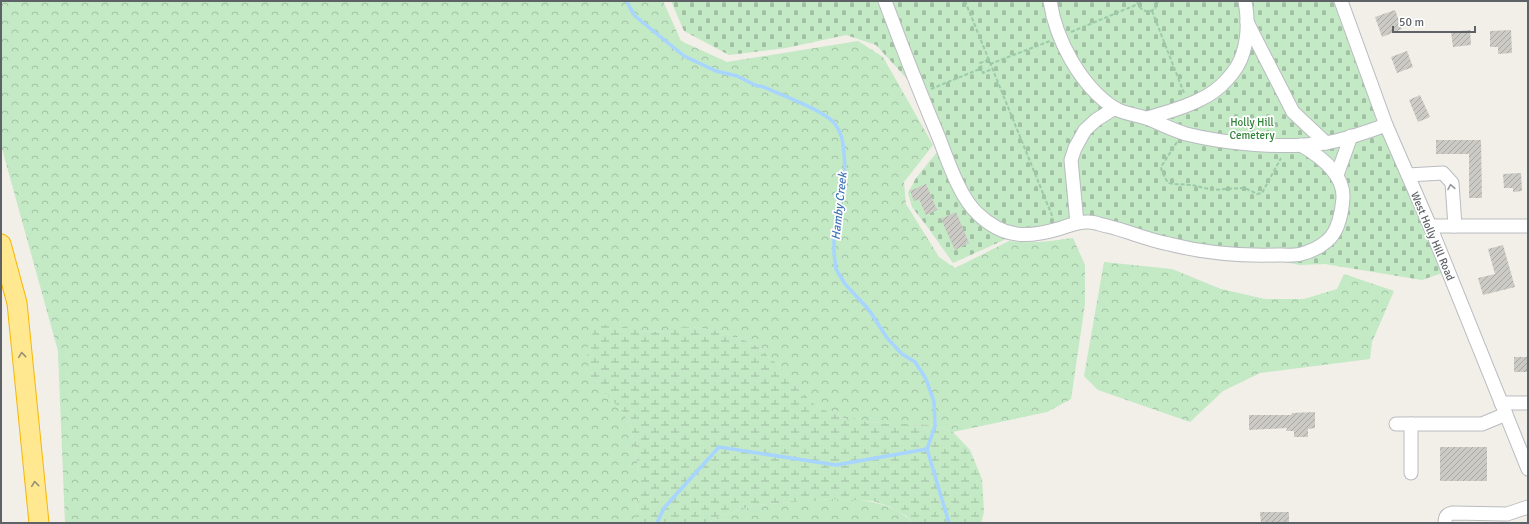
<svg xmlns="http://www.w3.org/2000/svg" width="1529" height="524" font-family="Signika,sans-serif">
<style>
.forest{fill:url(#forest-crowns)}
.wetland{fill:url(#wetland-marsh)}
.cemetery{fill:url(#cemetery-stones)}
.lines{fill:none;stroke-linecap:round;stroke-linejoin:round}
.stream{stroke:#a8d5ff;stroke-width:3.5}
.building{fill:url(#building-hatch)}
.minor-casing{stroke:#b9bcc0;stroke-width:15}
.highway-casing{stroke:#f7b600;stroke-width:21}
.path{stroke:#9bcaab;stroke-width:2;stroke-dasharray:4 2;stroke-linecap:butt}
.minor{stroke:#fff;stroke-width:13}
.highway{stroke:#ffe88f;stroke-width:19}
.oneway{stroke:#96999c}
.oneway2{stroke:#969175}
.labels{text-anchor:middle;stroke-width:3.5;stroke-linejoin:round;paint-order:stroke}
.park-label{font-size:11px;fill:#318239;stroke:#fff}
.street-label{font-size:11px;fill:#5e6267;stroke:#fff}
.water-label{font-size:12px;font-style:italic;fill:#4074b6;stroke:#fff}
</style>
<defs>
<pattern id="forest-crowns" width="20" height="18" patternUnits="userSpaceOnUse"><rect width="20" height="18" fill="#c3e9c5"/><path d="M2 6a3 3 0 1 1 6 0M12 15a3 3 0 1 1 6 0" fill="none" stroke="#a2c0a4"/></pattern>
<pattern id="wetland-marsh" width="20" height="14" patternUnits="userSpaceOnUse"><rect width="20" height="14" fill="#c3e9c5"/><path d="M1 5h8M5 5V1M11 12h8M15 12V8" fill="none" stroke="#a2c0a4"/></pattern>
<pattern id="cemetery-stones" width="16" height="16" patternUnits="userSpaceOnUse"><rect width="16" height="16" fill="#c3e9c5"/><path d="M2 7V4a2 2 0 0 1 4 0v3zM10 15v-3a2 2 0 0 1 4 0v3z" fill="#a2c0a4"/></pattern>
<pattern id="building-hatch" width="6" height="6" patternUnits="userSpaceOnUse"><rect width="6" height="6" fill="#cccac4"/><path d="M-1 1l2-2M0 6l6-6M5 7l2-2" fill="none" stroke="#a9a7a3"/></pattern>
</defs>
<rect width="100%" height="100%" fill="#f1efe7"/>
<g class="forest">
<path d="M1 1H663L681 41 727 62 858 41 883 57 933 145 904 182 906 204 939 257 955 268 1009 241C1030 244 1052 241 1073 238L1085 265V304L1071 399 1047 412 953 432 935 426 919 424 915 426 906 424H890L874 422 870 423 854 418 850 422 844 418 824 410 815 405 790 380 778 365 757 346 737 337H733L725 332 692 327 680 328 666 331 646 332 642 330H634L604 393 619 407 630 423 639 473V497L634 523H65L58 351 1 145Z"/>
<polygon points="1104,262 1172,269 1221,289 1265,299 1304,299 1337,289 1344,274 1394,291 1372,342 1370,359 1260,373 1223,391 1190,422 1098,390 1084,376"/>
<path d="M829 499C861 500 888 499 913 523H707L720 516 756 505 804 501H816Z"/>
</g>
<polygon class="wetland" points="603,325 642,330 646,332 666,331 680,327 692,327 725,332 733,337 737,337 757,346 778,365 795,385 815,405 824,410 844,418 850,421 854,418 870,423 874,422 890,424 906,424 915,426 919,424 935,426 953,432 970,450 982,479 984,512 981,523 913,523 906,516 888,506 873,501 829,499 816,501 804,501 756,505 720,516 707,523 634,523 639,497 639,473 630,423 619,407 604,393 591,378 589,370 587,350 589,340 595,329"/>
<polygon class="cemetery" points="671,1 1341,1 1448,271 1422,280 1325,264 1300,265 1089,222 1015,235 953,263 929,229 912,207 908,193 916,178 942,146 920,93 876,45 846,35 786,48 729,55 684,31"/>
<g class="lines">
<g class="stream">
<path d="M627 1 629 6 635 16 684 56 716 71 737 76 757 86H761C777 93 826 111 835 124 842 133 843 142 844 153 845 163 845 177 841 187L834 233V253L836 269 845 284 869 310 887 338 902 354 915 362 926 379 934 402 935 426 927 449 949 523"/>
<polyline points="657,523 664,508 719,447 836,465 927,449"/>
</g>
</g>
<g class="building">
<polygon points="1395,10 1402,29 1382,37 1375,17"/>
<polygon points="1470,30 1471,45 1453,47 1451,32"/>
<polygon points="1511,30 1512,53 1498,54 1498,47 1490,47 1490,31"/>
<polygon points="1407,51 1413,67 1397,73 1391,57"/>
<polygon points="1420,95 1430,117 1418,122 1409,100"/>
<polygon points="1436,140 1481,140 1482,198 1469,198 1469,154 1436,154"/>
<polygon points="1521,173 1522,191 1513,192 1513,188 1504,188 1503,174"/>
<polygon points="926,184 937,210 926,215 919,199 914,201 910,191"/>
<polygon points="956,212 969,243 955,250 941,219"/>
<polygon points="1503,245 1515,287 1483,295 1478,278 1495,274 1488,249"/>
<rect x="1514" y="357" width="14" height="15"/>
<polygon points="1315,412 1315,428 1308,429 1308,437 1294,437 1294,431 1286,431 1287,428 1249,430 1249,415 1291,415 1292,413"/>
<rect x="1440" y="447" width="47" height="34"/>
<polygon points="1260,512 1289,512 1289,523 1261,523"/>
</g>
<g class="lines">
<g class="minor-casing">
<g id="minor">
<path d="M885 1C902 47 920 93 939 138 948 161 960 198 978 214 1003 238 1027 238 1058 229 1068 226 1078 221 1089 222 1095 222 1101 225 1107 226 1128 231 1148 240 1169 244 1204 253 1240 256 1276 255 1284 255 1294 256 1301 254 1309 252 1320 247 1327 241 1338 232 1342 212 1343 198 1344 174 1320 156 1301 145"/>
<path d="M1050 1C1056 40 1080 85 1114 108 1124 114 1138 115 1149 119 1161 124 1173 130 1186 134 1227 144 1282 149 1325 143 1345 140 1366 132 1386 125"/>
<polyline points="1341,1 1386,125 1430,226 1528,469"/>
<polyline points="1247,22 1293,112 1326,143"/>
<path d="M1147 118C1165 113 1184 108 1201 99 1219 91 1238 71 1243 53 1248 37 1248 17 1245 1"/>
<polyline points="1337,175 1351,136"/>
<polyline points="1408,175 1443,173 1452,183 1455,226"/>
<polyline points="1077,223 1071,160 1075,148 1085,130 1096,120 1115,108"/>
<polyline points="1430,226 1528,226"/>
<polyline points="1501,403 1528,403"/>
<polyline points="1396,424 1482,424 1506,414"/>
<polyline points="1411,424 1411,473"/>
<path d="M1445 523C1445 517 1447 514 1452 513L1507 514 1528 507"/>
</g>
</g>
<g class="highway-casing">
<polyline id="highway" points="1,244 17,303 39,523"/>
</g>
<g class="path">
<polyline points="965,1 1053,218"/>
<path d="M1137 1C1139 10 1147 14 1155 9L1158 1"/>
<polyline points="1152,11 1184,93"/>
<polyline points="1071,32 1138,4"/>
<polyline points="989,60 980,63 983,73 992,69"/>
<polyline points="990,64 1050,41"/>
<polyline points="931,89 982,68"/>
<polyline points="1177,142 1161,167 1162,172 1168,183 1175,184 1192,185 1213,190 1240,188 1247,189 1257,194 1262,193 1281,158"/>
</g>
<use href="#minor" class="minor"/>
<use href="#highway" class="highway"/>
</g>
<defs><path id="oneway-chevron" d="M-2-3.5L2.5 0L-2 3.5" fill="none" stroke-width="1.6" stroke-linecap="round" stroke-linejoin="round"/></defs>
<use class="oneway" href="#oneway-chevron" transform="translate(1451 187) rotate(-100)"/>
<g class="oneway2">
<use href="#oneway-chevron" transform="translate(22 355) rotate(-96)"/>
<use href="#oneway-chevron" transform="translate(35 484) rotate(-96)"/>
</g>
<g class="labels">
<g class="park-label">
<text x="1252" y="126">Holly Hill<tspan x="1252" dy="13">Cemetery</tspan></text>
</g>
<g class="street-label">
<text transform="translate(1433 236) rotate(67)" y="4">West Holly Hill Road</text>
</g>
<g class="water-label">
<text transform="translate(839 206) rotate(-84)" y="4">Hamby Creek</text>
</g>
</g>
<rect width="1529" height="524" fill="none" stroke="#5e6267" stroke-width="4"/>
<path d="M1393 26v6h82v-6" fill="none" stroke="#5e6267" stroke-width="2"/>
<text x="1399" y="26" font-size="12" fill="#5e6267" stroke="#ffffff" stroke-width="3" paint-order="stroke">50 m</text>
</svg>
